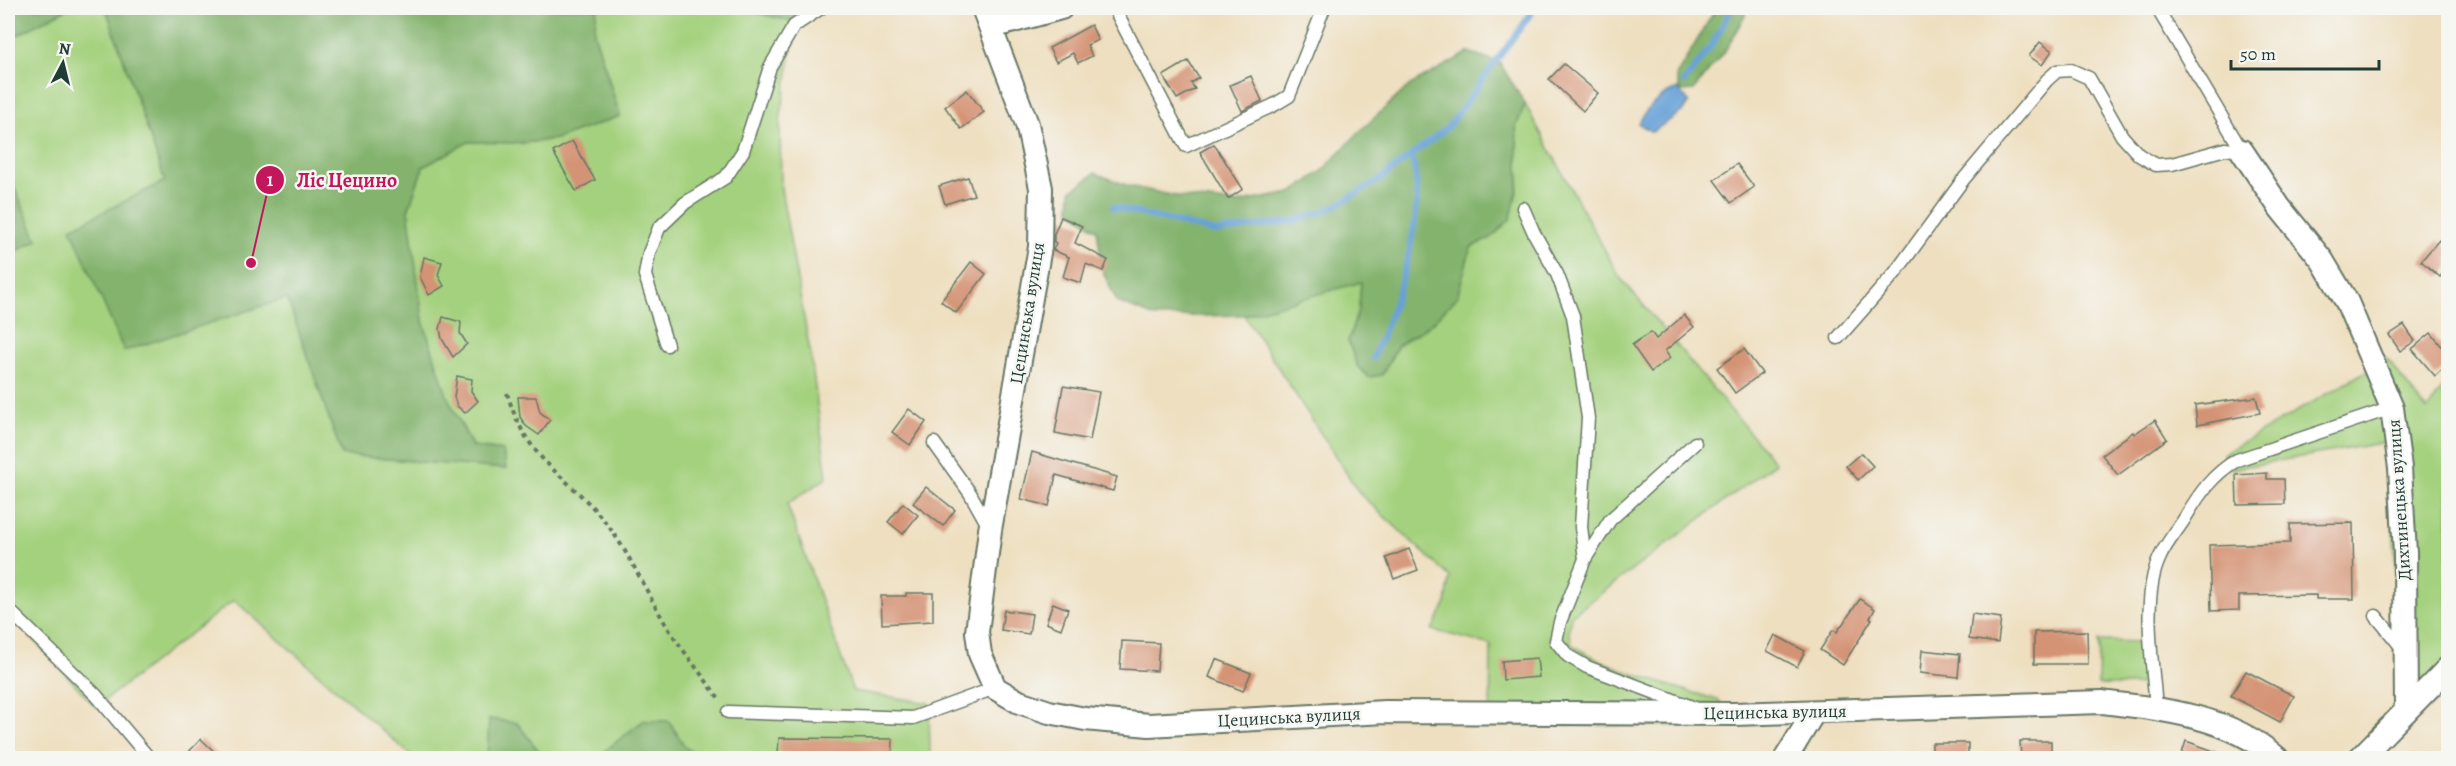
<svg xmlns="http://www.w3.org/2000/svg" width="2456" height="766" font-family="Alegreya,serif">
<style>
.green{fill:#a4d17e;stroke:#628759;stroke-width:1.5}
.forest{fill:#83b36d;stroke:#517850;stroke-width:1.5}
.water{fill:#67a1d7;stroke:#436f86;stroke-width:1.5}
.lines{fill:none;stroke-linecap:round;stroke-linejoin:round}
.stream{stroke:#67a1d7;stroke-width:6}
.building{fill:#d49375}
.service-casing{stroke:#677665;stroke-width:15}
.minor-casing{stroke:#677665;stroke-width:26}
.path{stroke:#677665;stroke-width:4;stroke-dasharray:4.5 4.5;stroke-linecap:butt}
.service{stroke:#fff;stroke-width:12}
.minor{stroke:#fff;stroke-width:22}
.labels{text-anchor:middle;stroke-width:5;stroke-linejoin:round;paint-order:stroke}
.street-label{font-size:18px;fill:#1f3d34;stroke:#f6f6f2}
.leader{fill:none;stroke:#c2185b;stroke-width:2}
.callout-dot{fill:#c2185b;stroke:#f6f6f2;stroke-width:2}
.mark-label{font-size:18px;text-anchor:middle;font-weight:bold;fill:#fff}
.callout-label{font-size:20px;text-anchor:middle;font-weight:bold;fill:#c2185b;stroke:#f6f6f2;stroke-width:5;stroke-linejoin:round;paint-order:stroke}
</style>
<rect width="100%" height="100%" fill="#f6f6f2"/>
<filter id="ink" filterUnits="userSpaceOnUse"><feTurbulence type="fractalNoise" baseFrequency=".0167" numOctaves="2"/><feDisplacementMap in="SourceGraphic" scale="12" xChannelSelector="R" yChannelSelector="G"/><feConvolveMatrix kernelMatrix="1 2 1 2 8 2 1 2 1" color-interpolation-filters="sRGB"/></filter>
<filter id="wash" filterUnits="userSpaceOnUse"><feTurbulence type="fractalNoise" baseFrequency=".008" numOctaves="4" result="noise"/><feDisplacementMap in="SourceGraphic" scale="24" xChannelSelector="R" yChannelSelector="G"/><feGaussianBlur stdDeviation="1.35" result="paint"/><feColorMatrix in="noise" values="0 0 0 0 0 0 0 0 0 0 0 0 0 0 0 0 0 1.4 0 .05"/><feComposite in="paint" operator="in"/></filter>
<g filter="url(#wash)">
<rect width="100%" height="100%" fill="#eedfc0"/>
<g class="green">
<polygon points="68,8 106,8 165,181 287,298 342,455 506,469 503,451 473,447 447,396 423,321 408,210 423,167 468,142 522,143 556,139 620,116 594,32 597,8 735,8 796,22 780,122 781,189 811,357 827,478 787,504 853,691 929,703 930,758 700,758 685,747 669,721 643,721 596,758 544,758 517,723 490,719 487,758 414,758 234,600 96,707 8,612 8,256 37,240 8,172 8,40"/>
<path d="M1525 104 1619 276 1775 463 1571 616 1569 630 1572 645C1616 673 1671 685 1720 701L1719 726 1490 725 1491 645 1432 630 1446 603 1450 577 1360 494 1244 315 1361 281 1359 308 1348 341 1358 367 1368 377 1382 375 1398 345 1431 324 1465 266 1471 247 1491 238 1519 182 1516 127Z"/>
<polygon points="2387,359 2427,410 2448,381 2448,690 2418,718 2398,702 2402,655 2387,442 2232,469 2223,454"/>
<polygon points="2099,641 2146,642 2145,685 2098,685"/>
</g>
<g class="forest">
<polygon points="8,8 68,8 8,40"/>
<polygon points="106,8 597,8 594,33 620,116 556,139 522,143 468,142 423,167 408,210 423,321 447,396 472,447 503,451 506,469 342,455 287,298 124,351 71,228 165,181"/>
<polygon points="735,8 820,8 796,22"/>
<polygon points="1716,8 1749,8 1726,49 1694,90 1680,91 1676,76"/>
<polygon points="1469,52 1500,63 1525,104 1516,127 1519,182 1511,218 1491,238 1471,247 1457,297 1431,324 1398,345 1382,375 1368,377 1358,367 1348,341 1359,308 1361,282 1244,315 1155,317 1117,302 1103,272 1097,230 1070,210 1071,191 1095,173 1129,186 1180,197 1237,203 1291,193 1322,171 1360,131 1410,85"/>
<polygon points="8,172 37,240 8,256"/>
<polygon points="489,719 517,723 544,758 487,758"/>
<polygon points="643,721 669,721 685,747 700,758 596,758"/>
</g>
<path class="water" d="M1678 89 1689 102 1683 111 1652 132 1639 124C1644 109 1662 94 1678 89Z"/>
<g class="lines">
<g class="stream">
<polyline points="1684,82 1712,45 1732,8"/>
<polyline points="1113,207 1216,232 1295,221 1332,208 1378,181 1448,127 1535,8"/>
<path d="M1373 358C1395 306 1416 248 1417 192 1417 180 1414 167 1412 155"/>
</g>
</g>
<g id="blocks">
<g class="building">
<polygon points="1091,25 1098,40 1087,45 1092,56 1078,63 1073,53 1056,62 1049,48"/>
<polygon points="2040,42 2052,51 2042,65 2029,56"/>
<polygon points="1188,61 1199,78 1191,83 1195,89 1177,99 1163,76"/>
<polygon points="1564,64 1598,93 1583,111 1549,79"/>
<polygon points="1251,76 1262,101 1242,111 1230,85"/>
<polygon points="967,90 984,112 961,129 945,107"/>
<polygon points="572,141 595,180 576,191 553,152"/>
<polygon points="1214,144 1243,189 1228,199 1200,152"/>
<polygon points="1737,164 1754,187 1731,203 1714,180"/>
<polygon points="968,177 974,195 945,204 939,186"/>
<polygon points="1061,217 1082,226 1075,243 1108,260 1103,271 1086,264 1081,283 1063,277 1069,257 1053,250 1056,243 1054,242 1054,234"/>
<polygon points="2439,240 2448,248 2448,267 2440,277 2421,261"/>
<polygon points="424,257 442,262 438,275 444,286 429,295 420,277"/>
<polygon points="971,262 986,274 956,313 941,301"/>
<polygon points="1684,315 1694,327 1665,351 1670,358 1651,372 1632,345 1651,332 1656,339"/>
<polygon points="443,317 461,322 460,333 467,344 453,357 442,339 440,329"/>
<polygon points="2404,325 2415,341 2400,351 2389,335"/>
<polygon points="2431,333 2448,354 2448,364 2435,376 2412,349"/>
<polygon points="1744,349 1762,373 1735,393 1717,368"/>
<polygon points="457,376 472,379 471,391 478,401 465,413 457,406 454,397"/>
<polygon points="1063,386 1099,392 1090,440 1055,433"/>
<polygon points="518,397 536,397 540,412 550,420 539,435 526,426 520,417"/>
<polygon points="2256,397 2260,413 2197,425 2195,405"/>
<polygon points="909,409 926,422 910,445 892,432"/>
<polygon points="2155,420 2167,439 2118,475 2102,455 2133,432 2134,434"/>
<polygon points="1032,452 1117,477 1113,491 1056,475 1049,506 1021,499"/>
<polygon points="1861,453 1873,466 1858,480 1846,466"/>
<polygon points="2267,473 2267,479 2284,479 2285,504 2237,505 2236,475"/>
<polygon points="926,487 955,510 943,526 913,503"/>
<polygon points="903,503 918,515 903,534 888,522"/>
<polygon points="2353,523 2354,599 2316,599 2316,595 2239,596 2239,610 2211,611 2209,545 2290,543 2290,524"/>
<polygon points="1409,549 1418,570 1394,579 1386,558"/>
<polygon points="906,593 933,593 933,621 882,624 881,596 906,596"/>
<polygon points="1860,599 1875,609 1870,618 1872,619 1843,665 1820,650 1833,630 1837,632"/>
<polygon points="1053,603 1068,609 1061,629 1046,623"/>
<polygon points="1004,610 1032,614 1029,634 1001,630"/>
<polygon points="1972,614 2001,618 1998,643 1969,639"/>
<polygon points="2087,631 2088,664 2034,664 2034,632"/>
<polygon points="1775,635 1805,651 1797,667 1767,651"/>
<polygon points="1122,641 1159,643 1157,671 1120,669"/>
<polygon points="1922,650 1960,654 1958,677 1920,673"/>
<polygon points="1537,658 1539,677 1503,680 1502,661"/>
<polygon points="1216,659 1251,673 1243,691 1209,677"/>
<polygon points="2246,671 2294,696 2280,722 2231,696"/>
<polygon points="779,738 893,739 892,759 789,759 789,753 778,753"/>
<polygon points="201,739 222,759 182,759"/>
<polygon points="2020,741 2051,741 2051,759 2021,759"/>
<polygon points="2186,741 2228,756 2228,759 2180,759"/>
<rect x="1932" y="743" width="36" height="16"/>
</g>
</g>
</g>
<g filter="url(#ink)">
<use href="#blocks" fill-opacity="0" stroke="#677665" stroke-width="1.5"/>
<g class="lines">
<g class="service-casing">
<g id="service">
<polyline points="1114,8 1186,146 1274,105 1289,96 1324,8"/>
<polyline points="2157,8 2242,151"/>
<polyline points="1523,208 1534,233 1557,274 1573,316 1588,418 1581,527 1585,559 1560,622 1556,641 1568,656 1587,667 1695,708"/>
<polyline points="1838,338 1895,273 1963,180 2047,80 2057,71 2071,70 2089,78 2122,136 2139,155 2156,165 2172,164 2225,149 2242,151"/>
<polyline points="667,345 645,275 649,253 659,228 685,203 726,177 743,151 770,67 794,26 821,8"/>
<polyline points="934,443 970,493 989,527"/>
<polyline points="1585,559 1610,520 1695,443"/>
<polyline points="8,609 96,695 149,758"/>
<polyline points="2376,616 2403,649"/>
<path d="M2156 708C2153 666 2141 595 2160 557 2166 543 2177 531 2185 518 2199 494 2213 474 2237 460L2392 408"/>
<polyline points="728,712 913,718 995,688"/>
</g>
</g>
<g class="minor-casing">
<g id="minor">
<path d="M983 8 1027 124 1041 188 1040 247 990 530 977 632 980 654 995 688 1019 702 1049 712 1085 719 1149 725 1385 712 1734 714 2102 702C2163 709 2229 716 2277 758"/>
<polyline points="992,27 1061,8"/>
<polyline points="2242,151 2280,208 2322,260 2347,302 2392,408 2400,468 2405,553 2406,711"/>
<polyline points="1786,758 1814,712"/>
<polyline points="2360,758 2448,668"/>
</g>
</g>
<path class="path" d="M507 393C528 463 561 469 603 519 627 549 643 585 662 618 679 647 701 673 720 700"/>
<use href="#service" class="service"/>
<use href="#minor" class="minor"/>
</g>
</g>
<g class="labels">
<g class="street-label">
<text transform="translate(1027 313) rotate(-81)" y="6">Цецинська вулиця</text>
<text transform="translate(2399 500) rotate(-94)" y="6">Дихтинецька вулиця</text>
<text transform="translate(1775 712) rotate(-1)" y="6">Цецинська вулиця</text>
<text transform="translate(1289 717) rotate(-3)" y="6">Цецинська вулиця</text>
</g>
</g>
<path class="leader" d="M251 263L270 180"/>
<g class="callout-dot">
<circle cx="251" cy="263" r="6"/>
<circle cx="270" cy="180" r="15"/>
</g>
<g class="mark-label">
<text x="270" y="186">1</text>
</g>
<g class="callout-label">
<text x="347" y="187">Ліс Цецино</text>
</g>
<rect width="2456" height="766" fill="none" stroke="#f6f6f2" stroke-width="30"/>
<g transform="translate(63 63) rotate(7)" stroke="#f6f6f2" stroke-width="4.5" paint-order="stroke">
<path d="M0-4.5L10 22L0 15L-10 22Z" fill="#1f3d34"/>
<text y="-9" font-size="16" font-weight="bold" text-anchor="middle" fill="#1f3d34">N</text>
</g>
<path d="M2231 60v9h148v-9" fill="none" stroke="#1f3d34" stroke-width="3"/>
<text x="2240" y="60" font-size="18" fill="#1f3d34" stroke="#f6f6f2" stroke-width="4.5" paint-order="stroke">50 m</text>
</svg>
